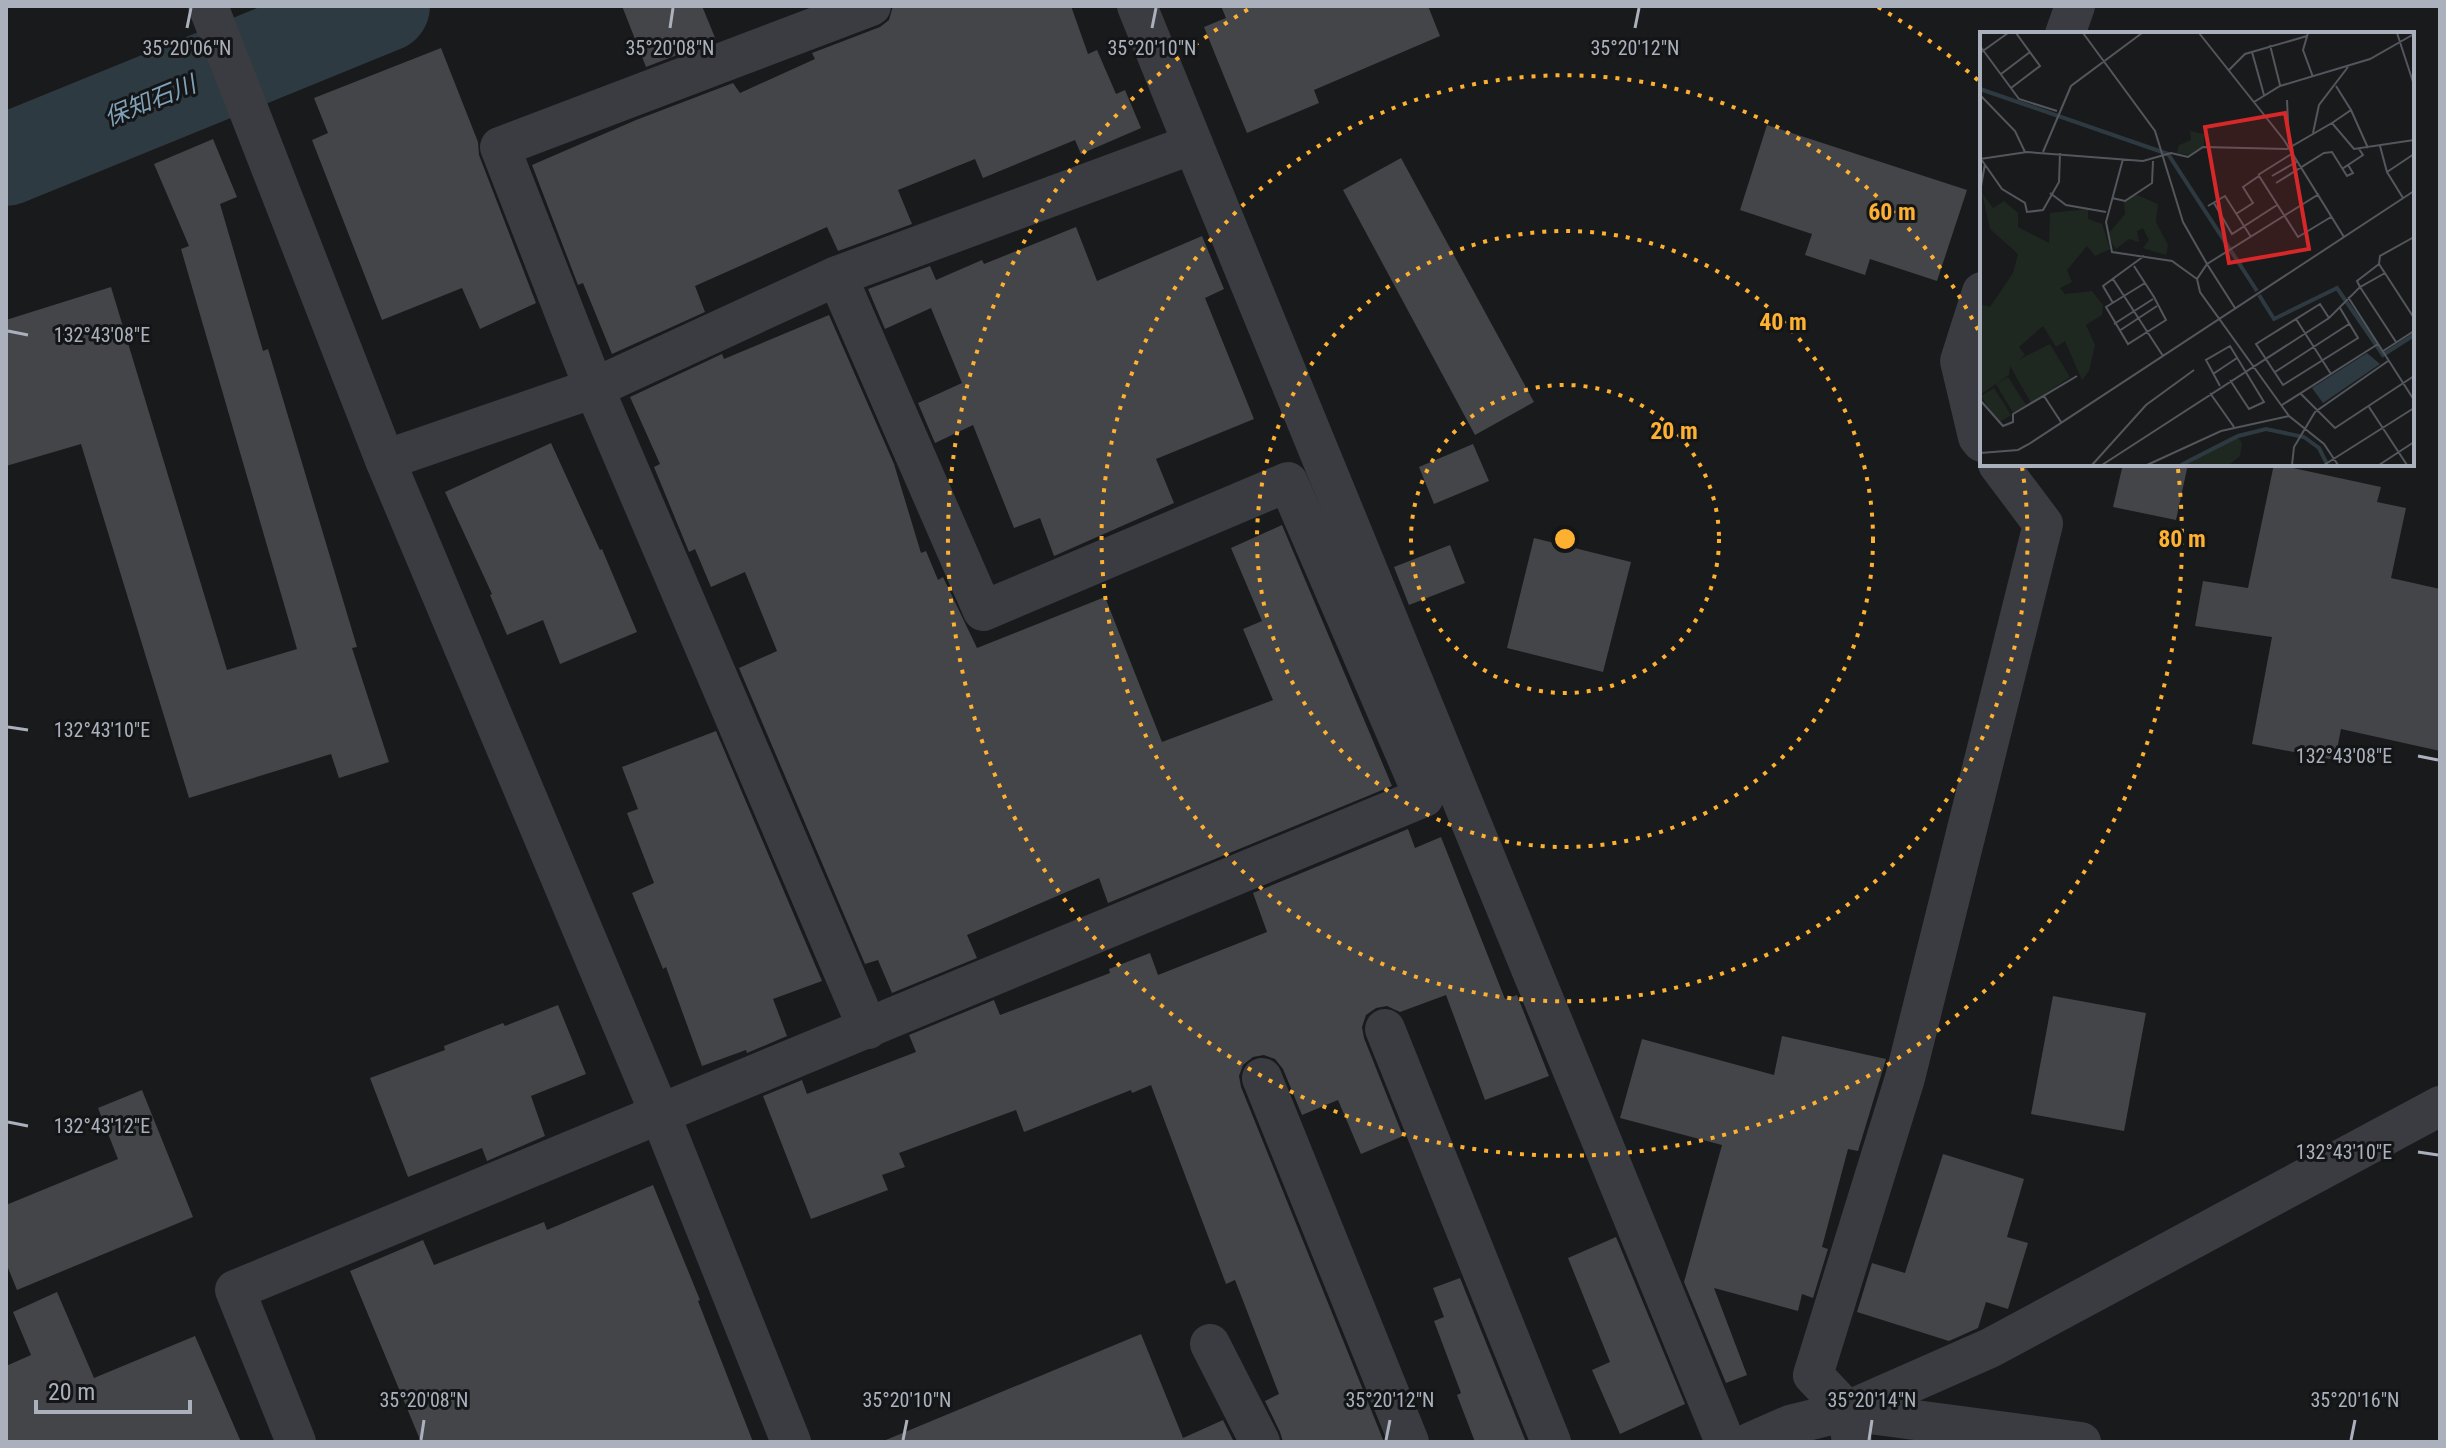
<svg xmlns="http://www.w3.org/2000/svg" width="2446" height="1448" font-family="'Roboto Condensed','Noto Sans JP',sans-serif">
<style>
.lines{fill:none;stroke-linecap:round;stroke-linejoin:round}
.river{stroke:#2e3a41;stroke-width:92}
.building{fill:#434549}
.minor{stroke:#3a3c41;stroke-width:40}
.ticks{fill:none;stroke:#abb1bc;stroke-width:3}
.ring{fill:none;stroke:#feb030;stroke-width:4;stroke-dasharray:4 8}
.labels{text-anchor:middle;stroke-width:6;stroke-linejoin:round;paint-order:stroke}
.water-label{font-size:24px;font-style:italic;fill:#81a1b9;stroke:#141517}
.inset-river{fill:none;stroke:#2e3a41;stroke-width:4}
.inset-road{fill:none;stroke:#53565c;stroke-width:2}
.view{fill:#d62828;fill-opacity:0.15;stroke:#d62828;stroke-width:4}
.inset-edge{fill:none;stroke:#abb1bc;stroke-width:4}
.ticks-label{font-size:20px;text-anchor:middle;fill:#abb1bc;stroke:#141517;stroke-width:6;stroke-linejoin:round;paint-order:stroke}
.centre{fill:#feb030;stroke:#141517;stroke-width:4}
.ring-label{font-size:24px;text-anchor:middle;font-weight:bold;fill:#feb030;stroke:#141517;stroke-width:6;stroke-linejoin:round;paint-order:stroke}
</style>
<rect width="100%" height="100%" fill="#191a1c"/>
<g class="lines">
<polyline class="river" points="6,160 384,6"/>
</g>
<g class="building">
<polygon points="622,6 702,6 716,40 646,67"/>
<polygon points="893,6 1071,6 1088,54 1097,50 1116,94 1125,90 1141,128 1081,154 1075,140 983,178 975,159 898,190 912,224 838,251 827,227 695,286 705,312 612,354 583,283 578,285 532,165 636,120 733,83 740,93 815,59 812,53 880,27 889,20"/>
<polygon points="1221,6 1428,6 1440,36 1314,90 1319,103 1247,133 1204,27 1226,18"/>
<polygon points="441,48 478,142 479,155 536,303 480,329 462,288 382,320 312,140 328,133 314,98"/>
<polygon points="1767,125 1967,190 1937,281 1870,259 1865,275 1805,255 1812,234 1740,210"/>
<polygon points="213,139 237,197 220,204 263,351 268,349 357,647 352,648 389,762 339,778 331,754 189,798 81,444 6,466 6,320 111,287 227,670 297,649 181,249 189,246 154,164"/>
<polygon points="1401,158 1534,402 1475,435 1343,190"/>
<polygon points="1076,227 1097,281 1202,236 1224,289 1205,298 1254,419 1156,459 1174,503 1054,556 1040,518 1014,528 973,425 935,443 918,403 962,383 931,308 885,329 868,289 930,266 936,280 982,260 984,264"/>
<polygon points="829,315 894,464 921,553 926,551 938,580 943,577 977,648 1105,597 1162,742 1273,700 1243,629 1262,621 1231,548 1282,525 1392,786 1108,903 1099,878 967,935 977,958 892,993 878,960 865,964 739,668 777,651 745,572 711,587 695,549 689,552 654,467 660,464 630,397 722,354 724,359"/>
<polygon points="551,443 600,550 602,549 637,632 560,664 543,620 507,635 490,595 492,594 445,492"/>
<polygon points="1473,444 1489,481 1434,504 1419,467"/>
<polygon points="2123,464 2188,464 2176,520 2113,507"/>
<polygon points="2274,464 2381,487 2377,502 2406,508 2391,578 2440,589 2440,751 2341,729 2335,760 2252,744 2272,637 2195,626 2203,581 2248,588"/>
<polygon points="1534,538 1631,562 1603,672 1507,648"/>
<polygon points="1450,545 1465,583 1409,605 1394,567"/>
<polygon points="716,731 822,981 773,999 787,1036 747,1053 746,1050 702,1066 666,967 663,969 632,893 654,883 627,813 638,809 622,767"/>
<polygon points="1408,829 1415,848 1441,837 1505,999 1517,995 1549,1076 1485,1100 1446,995 1400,1012 1387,1006 1376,1008 1366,1015 1362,1027 1364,1038 1403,1136 1361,1154 1338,1100 1302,1115 1283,1069 1275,1059 1264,1055 1253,1057 1243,1065 1239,1076 1241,1087 1384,1442 1283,1442 1280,1432 1265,1401 1279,1394 1235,1280 1226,1284 1151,1085 1132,1093 1131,1090 1024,1132 1016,1110 899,1153 905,1167 882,1175 888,1190 811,1219 763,1096 802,1080 807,1094 916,1052 909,1035 994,1000 1000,1015 1110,973 1109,969 1150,953 1158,975 1267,932 1253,893"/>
<polygon points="2053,996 2146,1013 2124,1131 2031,1114"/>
<polygon points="558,1005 586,1074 531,1096 545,1136 487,1161 482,1148 408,1177 370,1078 445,1050 444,1046 503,1023 505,1026"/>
<polygon points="1782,1036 1886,1059 1858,1151 1848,1149 1822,1247 1828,1249 1813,1298 1802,1294 1798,1311 1714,1288 1747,1375 1726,1383 1684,1282 1722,1145 1620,1118 1642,1039 1774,1075"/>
<polygon points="142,1090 193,1217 17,1290 6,1263 6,1205 118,1159 98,1108"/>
<polygon points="1943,1154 2024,1179 2007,1237 2028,1243 2008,1309 1986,1302 1978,1328 1949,1341 1857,1312 1872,1263 1905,1273"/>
<polygon points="653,1185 700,1300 698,1301 753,1442 421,1442 350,1271 423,1240 434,1265 544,1222 547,1230"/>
<polygon points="1616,1237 1685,1404 1620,1434 1592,1370 1610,1362 1568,1258"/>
<polygon points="1460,1278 1526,1442 1475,1442 1457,1395 1461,1393 1434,1321 1444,1317 1433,1288"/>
<polygon points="57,1292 94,1378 195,1336 241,1442 6,1442 6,1366 31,1355 13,1312"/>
<polygon points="1141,1334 1183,1438 1223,1420 1234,1442 881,1442"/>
</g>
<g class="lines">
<g class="minor">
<polyline points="208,6 385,460 660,1114 791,1442"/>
<polyline points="2065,34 2075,6"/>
<polyline points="1193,144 1725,1442"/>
<polyline points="1982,292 1960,361 1978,437 1982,442"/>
<polyline points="385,460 594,388 837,276 1193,144 1137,6"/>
<polyline points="868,1029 594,388 500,147 871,6"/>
<polyline points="1385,1029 1551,1442"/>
<polyline points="1262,1078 1409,1442"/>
<polyline points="1210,1344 1260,1442"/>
<polyline points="1847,1411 2081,1442"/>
<polyline points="296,1442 235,1290 1424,797 1288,482 983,611 837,276"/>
<polyline points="1751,1442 1790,1425 1847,1411 1990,1348 2440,1106"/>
<polyline points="1852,1442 1847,1411 1813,1375 1905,1078 2043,524 1998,464"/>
</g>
</g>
<path class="ticks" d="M187 28 191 8M670 28 673 8M1152 28 1156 8M1635 28 1639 8M8 331 28 335M8 727 28 730M2418 756 2438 760M8 1122 28 1126M2418 1152 2438 1155M421 1440 424 1420M903 1440 907 1420M1386 1440 1390 1420M1869 1440 1872 1420M2351 1440 2355 1420"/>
<g class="ring">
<circle cx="1565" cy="539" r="154"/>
<circle cx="1565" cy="539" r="308"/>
<path d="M2022 467A463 463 0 1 1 1981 336"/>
<path d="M1878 7A617 617 0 0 1 1982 84M2178 469A617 617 0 1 1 1252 7"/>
</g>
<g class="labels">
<g class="water-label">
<text transform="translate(150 101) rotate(-22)" y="8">保知石川</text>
</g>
</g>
<g transform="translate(1980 32)">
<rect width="434" height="434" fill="#191a1c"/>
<path d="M210 99 224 102V114L210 123 197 121 199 113 211 108ZM2 161 13 176 24 169 38 181V195L69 211 70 181 108 177V187L122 192 130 217 115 224 107 214 87 238 92 250 80 256 85 262 112 259 123 273 122 283 106 293 115 313 109 339 102 348 85 309 76 315 63 294 39 315 45 323 38 328 70 312 90 345 51 371 30 334 29 343 16 352 28 345 46 373 33 381 16 352 0 363V272L10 275 33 241 38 222 10 197ZM155 162 178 172 176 190 188 213 186 223 163 216 169 208 163 196 157 199 159 210 149 207 136 217 130 208 129 201 145 182 144 170ZM14 356 31 383 18 391 1 364ZM256 403 262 411 260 424 249 433H208V427Z" fill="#1f2820"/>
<path d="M387 321 400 332 343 371 332 356Z" fill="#2e3a41"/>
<path class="inset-river" d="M0 57 188 122 277 259M279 263 294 287 357 256 403 323 434 303M201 433 258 404 286 397 324 405 339 416 347 432"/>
<path class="inset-road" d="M103 1 175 99 203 190 227 232 217 247 220 260 309 384 344 412 358 433M219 1 304 108 364 205M328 1 323 18 333 45M417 1 434 53M290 13 300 53M0 14 39 67 77 79M272 20 284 63M0 21 28 1M248 39 265 22 327 4M21 42 50 20M31 56 60 34 36 1M0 63 35 99 45 120M307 68 309 112M274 70 300 54 390 27 434 2M371 78 388 116M352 91 371 78 356 54M333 101 339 73 368 35M400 114 407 140 423 166M63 120 91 54 162 1M0 127 47 120 163 129 191 121 208 125 223 115 307 117 352 91 374 117 434 108M1 127 22 157 45 171 47 180 63 178 79 150 80 121M143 127 126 190 132 220 192 229 217 247M368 133 383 123 379 117M407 140 434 122M278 143 313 121M292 144 318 129M296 151 344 121 352 120 367 144 373 141 368 133 362 137M0 160 5 132M70 161 86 173 126 180M132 166 145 169 172 151 173 129M234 171 252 202 297 173M228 174 245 164 271 205M256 182 273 171 263 155 279 144 318 205 351 185M399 232 434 286M154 234 174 265 186 288 148 312 126 275 165 251M405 241 380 255 377 249 399 232 400 224 434 205M133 247 183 324M368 265 434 368M133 271 123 254 164 224M255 276 227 232 339 162M349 286 340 272 276 312 303 353 378 306 360 276M316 287 351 342M134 292 173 267M139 299 177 274M403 319 434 299M295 340 369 292M233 342 257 326M240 354 226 328 250 314 284 370 269 377 250 348M230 361 254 395M321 362 355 396 434 344M64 364 81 390M0 368 23 394 33 390V382L97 344M302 373 398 312M389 375 427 433M0 421 38 418 49 412 434 159M112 433 166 373 214 338M122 433 349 286 380 255 416 310M167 433 241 399 309 384M312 433 314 415 335 380 408 329M344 433 434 376M399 433 434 410"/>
<path class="view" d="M305 81 329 217 249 231 225 95Z"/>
<rect width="434" height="434" class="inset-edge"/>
</g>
<g class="ticks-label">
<text x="187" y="55">35°20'06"N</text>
<text x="670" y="55">35°20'08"N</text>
<text x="1152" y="55">35°20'10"N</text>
<text x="1635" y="55">35°20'12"N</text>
<text x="102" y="342">132°43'08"E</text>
<text x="102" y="737">132°43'10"E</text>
<text x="2344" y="763">132°43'08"E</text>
<text x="102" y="1133">132°43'12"E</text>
<text x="2344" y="1159">132°43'10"E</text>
<text x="424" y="1407">35°20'08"N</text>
<text x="907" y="1407">35°20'10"N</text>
<text x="1390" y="1407">35°20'12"N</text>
<text x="1872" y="1407">35°20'14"N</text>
<text x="2355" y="1407">35°20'16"N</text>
</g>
<circle cx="1565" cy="539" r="12" class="centre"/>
<g class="ring-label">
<text x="1892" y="220">60 m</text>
<text x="1783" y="330">40 m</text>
<text x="1674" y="439">20 m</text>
<text x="2182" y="547">80 m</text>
</g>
<rect width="2446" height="1448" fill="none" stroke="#abb1bc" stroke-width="16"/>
<path d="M36 1400v12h154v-12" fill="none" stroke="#abb1bc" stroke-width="4"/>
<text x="48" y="1400" font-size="24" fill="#abb1bc" stroke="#141517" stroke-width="6" paint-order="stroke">20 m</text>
</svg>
